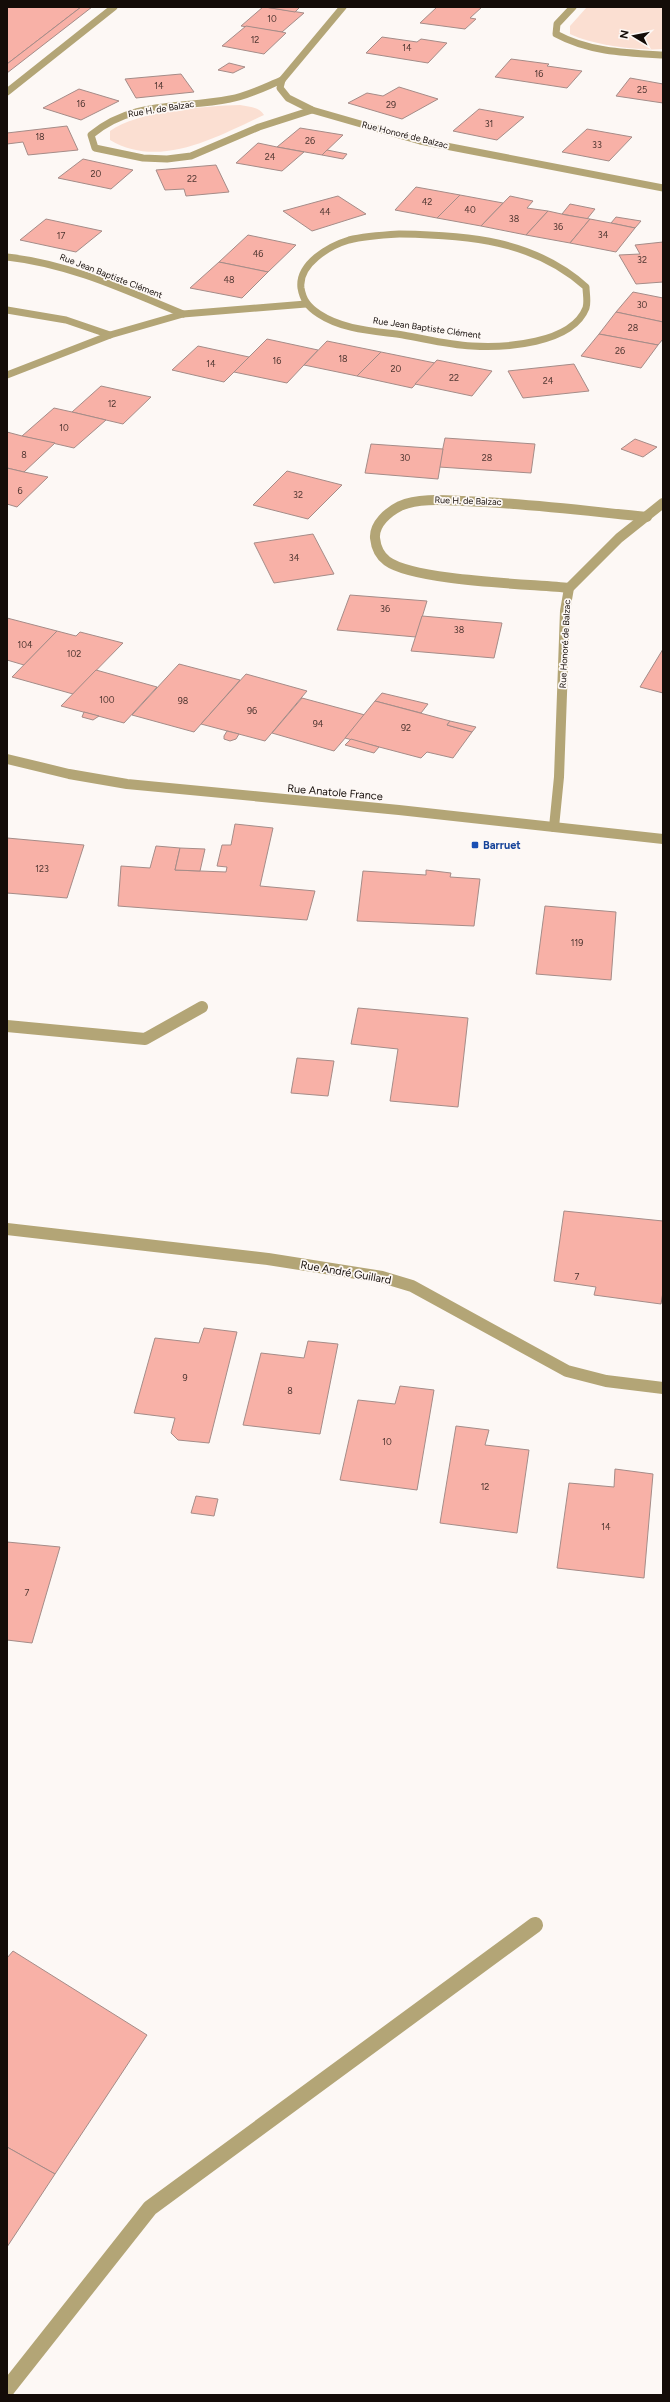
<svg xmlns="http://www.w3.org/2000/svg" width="670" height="2402" font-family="Figtree,sans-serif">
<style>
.green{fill:#fbdfd2}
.building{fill:#f8b1a7;stroke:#a58c88}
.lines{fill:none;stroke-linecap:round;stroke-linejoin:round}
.service-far2{stroke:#b3a576;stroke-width:7}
.service-far1{stroke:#b3a576;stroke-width:12}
.service{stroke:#b3a576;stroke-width:16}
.minor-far2{stroke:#b3a576;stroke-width:7}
.minor-far1{stroke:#b3a576;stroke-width:10}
.minor{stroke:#b3a576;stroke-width:12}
.transit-dot{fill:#1a4fb4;stroke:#fdf8f5;stroke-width:1.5}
.labels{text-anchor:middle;stroke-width:3.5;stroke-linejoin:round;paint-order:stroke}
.number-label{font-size:9px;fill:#4d3530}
.far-street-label{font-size:9px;fill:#140c08;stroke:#fdf8f5}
.street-label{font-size:11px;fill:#140c08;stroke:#fdf8f5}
.transit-label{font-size:11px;font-weight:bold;fill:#164399;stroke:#fdf8f5;text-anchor:start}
</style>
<rect width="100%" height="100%" fill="#fdf8f5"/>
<g class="green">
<path d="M587 7H663V49C637 51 593 45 570 34V26Z"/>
<path d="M240 105C250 107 259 107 264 115 218 136 160 170 110 140V131C137 111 206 106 240 105Z"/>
</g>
<g class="building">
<polygon points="7,7 81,7 7,64"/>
<polygon points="81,7 92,7 7,73 7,64"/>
<polygon points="263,7 265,7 304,13 282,32 241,26"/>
<polygon points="265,7 300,7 295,12"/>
<polygon points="437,7 482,7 470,18 476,19 465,29 420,23"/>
<polygon points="246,26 282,32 286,33 264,54 222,46"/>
<polygon points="382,37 417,42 421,39 447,43 428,63 366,53"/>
<polygon points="511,59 549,64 547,66 582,71 567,88 495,77"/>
<polygon points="229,63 245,67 233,73 218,70"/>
<polygon points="181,74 194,92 136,98 125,79"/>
<polygon points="630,78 663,84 663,103 616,96"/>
<polygon points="399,87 438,99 402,119 348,103 367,93 383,96"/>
<polygon points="79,89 119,101 81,120 43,108"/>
<polygon points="479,109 524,117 497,140 453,131"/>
<polygon points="67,126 78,150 28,155 23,142 7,144 7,133"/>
<polygon points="300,128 343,135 322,155 277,147"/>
<polygon points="587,129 632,137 609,161 562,152"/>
<polygon points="258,143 277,147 304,152 282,171 236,163"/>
<polygon points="327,150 347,154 343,159 322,155"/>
<polygon points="83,159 133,170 111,189 58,178"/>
<polygon points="216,165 229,192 186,196 184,189 165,190 156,170"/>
<polygon points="416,187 460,195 437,218 395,210"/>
<polygon points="460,195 503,203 481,226 437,218"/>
<polygon points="338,196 366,214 312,231 283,211"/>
<polygon points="510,196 533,201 527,208 548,211 526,235 481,226"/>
<polygon points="570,204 595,209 587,219 562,214"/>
<polygon points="548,211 566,215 590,219 570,243 526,235"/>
<polygon points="616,217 641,221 635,228 611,223"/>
<polygon points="46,219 102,231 76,252 20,240"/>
<polygon points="590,219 611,223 635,228 616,252 570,243"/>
<polygon points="248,235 296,245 268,272 219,262"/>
<polygon points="663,242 663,282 636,284 619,255 640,254 635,245"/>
<polygon points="219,262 268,272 242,298 190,288"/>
<polygon points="633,292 663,298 663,322 616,312"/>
<polygon points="616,312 663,322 663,339 658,345 599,334"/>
<polygon points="599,334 658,345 641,368 581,356"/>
<polygon points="267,339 318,350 287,383 234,372"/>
<polygon points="327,341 381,352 357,376 304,365"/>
<polygon points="198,346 249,357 224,382 172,370"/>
<polygon points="381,352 435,363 412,388 357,376"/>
<polygon points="437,360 492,371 472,396 415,384"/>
<polygon points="574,364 589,391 523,398 508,371"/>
<polygon points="101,386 151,397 123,424 72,412"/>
<polygon points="54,408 72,412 106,420 74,448 22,436"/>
<polygon points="7,432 22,436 55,443 24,472 7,468"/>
<polygon points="445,438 535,444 531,473 439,467"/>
<polygon points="635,439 657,447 643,457 621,449"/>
<polygon points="371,444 443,449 438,479 365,473"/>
<polygon points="7,468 24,472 48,477 17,507 7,504"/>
<polygon points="287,471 342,485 308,519 253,505"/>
<polygon points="313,534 334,574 274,583 254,543"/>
<polygon points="350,595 427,601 416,637 337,630"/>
<polygon points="422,616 502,623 494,658 411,651"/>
<polygon points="7,618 57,631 24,665 7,660"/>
<polygon points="57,631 76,636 80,632 123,643 73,694 12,677"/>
<polygon points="663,649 663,693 640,687"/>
<polygon points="179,664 240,680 194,732 132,715"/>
<polygon points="96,670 157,687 124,723 61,706"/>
<polygon points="246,674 307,691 265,741 201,724"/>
<polygon points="382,693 428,704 421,713 375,701"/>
<polygon points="302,698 365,715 334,751 272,733"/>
<polygon points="375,701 450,721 447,725 472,732 453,758 427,752 421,758 345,738"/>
<polygon points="84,712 99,716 93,720 82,717"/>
<polygon points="450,721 476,727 472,732 447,725"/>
<polygon points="227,731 239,734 236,739 230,741 224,739 224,736"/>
<polygon points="351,739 379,747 374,753 345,745"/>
<polygon points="235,824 273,828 260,886 315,891 307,920 118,906 121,866 150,868 156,846 180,848 175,870 226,872 227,867 217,866 222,845 231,845"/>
<polygon points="7,838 84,845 67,898 7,893"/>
<polygon points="180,848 205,849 200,871 175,870"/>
<polygon points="426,870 451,873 450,877 480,879 474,926 357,921 363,871 426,875"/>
<polygon points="545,906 616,912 611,980 536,974"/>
<polygon points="358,1008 468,1018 458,1107 390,1101 398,1049 351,1044"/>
<polygon points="297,1058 334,1061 328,1096 291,1093"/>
<polygon points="564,1211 663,1221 663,1292 661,1304 594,1295 596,1287 554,1281"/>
<polygon points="204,1328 237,1332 209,1443 178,1440 171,1433 175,1418 134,1413 155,1338 199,1343"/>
<polygon points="308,1341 338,1344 320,1434 243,1425 261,1353 304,1358"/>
<polygon points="400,1386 434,1390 417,1490 340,1480 358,1400 395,1404"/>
<polygon points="456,1426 489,1430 485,1445 529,1450 517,1533 440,1523"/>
<polygon points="615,1469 653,1474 644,1578 557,1568 569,1483 614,1487"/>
<polygon points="196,1496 218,1499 214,1516 191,1513"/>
<polygon points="7,1542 60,1547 32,1643 7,1640"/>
<polygon points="13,1951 147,2035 55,2174 7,2147 7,1958"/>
<polygon points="7,2147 55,2174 7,2247"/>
</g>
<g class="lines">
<polyline class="service-far2" points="7,92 114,7"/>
<polyline class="service-far1" points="7,1026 145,1039 202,1007"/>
<polyline class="service" points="7,2389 150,2208 535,1925"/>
<g class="minor-far2">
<polyline points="343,7 282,80 280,88 288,98 312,110 420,141 663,188"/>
<path d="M573 7 557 24 556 34C589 52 626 53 663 55"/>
<path d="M282 80C265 87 248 96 230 99 180 109 133 100 91 135L95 148 143 158 167 159 191 156 259 127 312 110"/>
<path d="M400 234C467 235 534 240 586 287 586 293 588 302 586 308 572 344 504 348 472 346 449 345 426 339 403 335 375 331 343 330 319 314 308 307 303 300 301 288 298 264 329 246 349 240 365 236 383 235 400 234Z"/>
<path d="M7 257C70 264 125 290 183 314"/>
<polyline points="7,310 66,320 110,335"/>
<polyline points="7,375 110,335 183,314 306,304"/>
</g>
<g class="minor-far1">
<path d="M569 588C531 584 414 581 387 561 379 555 376 548 375 538 374 524 388 512 400 506 418 498 443 500 463 501 524 503 586 511 647 517"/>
<polyline points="7,759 69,774 127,784 399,810 663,839"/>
<polyline points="554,827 559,777 565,611 569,588 619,538 663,503"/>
</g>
<polyline class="minor" points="7,1229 268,1259 382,1277 412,1286 567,1371 606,1381 663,1388"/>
</g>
<rect class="transit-dot" x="471" y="841" width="8" height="8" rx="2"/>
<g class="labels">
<g class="number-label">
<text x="272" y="22">10</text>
<text x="255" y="43">12</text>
<text x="407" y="51">14</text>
<text x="539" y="77">16</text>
<text x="159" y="89">14</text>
<text x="642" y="93">25</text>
<text x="81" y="107">16</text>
<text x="391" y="108">29</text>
<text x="489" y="127">31</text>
<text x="40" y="140">18</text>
<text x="310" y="144">26</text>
<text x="597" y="148">33</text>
<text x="270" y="160">24</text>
<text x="96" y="177">20</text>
<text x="192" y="182">22</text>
<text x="427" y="205">42</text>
<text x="470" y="213">40</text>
<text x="325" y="215">44</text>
<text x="514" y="222">38</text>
<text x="558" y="230">36</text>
<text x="603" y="238">34</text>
<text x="61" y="239">17</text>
<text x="258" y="257">46</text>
<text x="642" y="263">32</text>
<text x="229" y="283">48</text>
<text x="642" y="308">30</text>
<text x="633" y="331">28</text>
<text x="620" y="354">26</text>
<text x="343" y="362">18</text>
<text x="277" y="364">16</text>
<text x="211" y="367">14</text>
<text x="396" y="372">20</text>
<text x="454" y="381">22</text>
<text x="548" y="384">24</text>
<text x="112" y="407">12</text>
<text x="64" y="431">10</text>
<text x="24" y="458">8</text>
<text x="405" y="461">30</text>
<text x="487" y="461">28</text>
<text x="20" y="494">6</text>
<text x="298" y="498">32</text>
<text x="294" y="561">34</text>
<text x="385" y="612">36</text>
<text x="459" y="633">38</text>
<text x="25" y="648">104</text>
<text x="74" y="657">102</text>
<text x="107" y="703">100</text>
<text x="183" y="704">98</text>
<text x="252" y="714">96</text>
<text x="318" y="727">94</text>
<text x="406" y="731">92</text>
<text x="42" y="872">123</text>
<text x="577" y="946">119</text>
<text x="577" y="1280">7</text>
<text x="185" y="1381">9</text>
<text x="290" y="1394">8</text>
<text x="387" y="1445">10</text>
<text x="485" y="1490">12</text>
<text x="606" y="1530">14</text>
<text x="27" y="1596">7</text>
</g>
<g class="far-street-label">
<text transform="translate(161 109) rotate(-9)" y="3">Rue H. de Balzac</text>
<text transform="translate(405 135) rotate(14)" y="3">Rue Honoré de Balzac</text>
<text transform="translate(111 276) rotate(21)" y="3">Rue Jean Baptiste Clément</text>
<text transform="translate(427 328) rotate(8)" y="3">Rue Jean Baptiste Clément</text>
<text transform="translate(468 501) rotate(2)" y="3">Rue H. de Balzac</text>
<text transform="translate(565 644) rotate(-87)" y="3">Rue Honoré de Balzac</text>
</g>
<g class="street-label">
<text transform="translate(335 792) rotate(5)" y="4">Rue Anatole France</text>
<text transform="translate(346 1272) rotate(10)" y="4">Rue André Guillard</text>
</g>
<g class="transit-label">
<text x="483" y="849">Barruet</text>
</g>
</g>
<rect width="670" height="2402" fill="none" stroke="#140c08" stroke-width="16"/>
<g transform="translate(634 36) rotate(280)" stroke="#fdf8f5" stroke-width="3" paint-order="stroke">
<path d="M0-3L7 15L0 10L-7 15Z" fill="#140c08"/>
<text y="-6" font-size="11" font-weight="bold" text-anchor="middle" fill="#140c08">N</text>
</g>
</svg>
